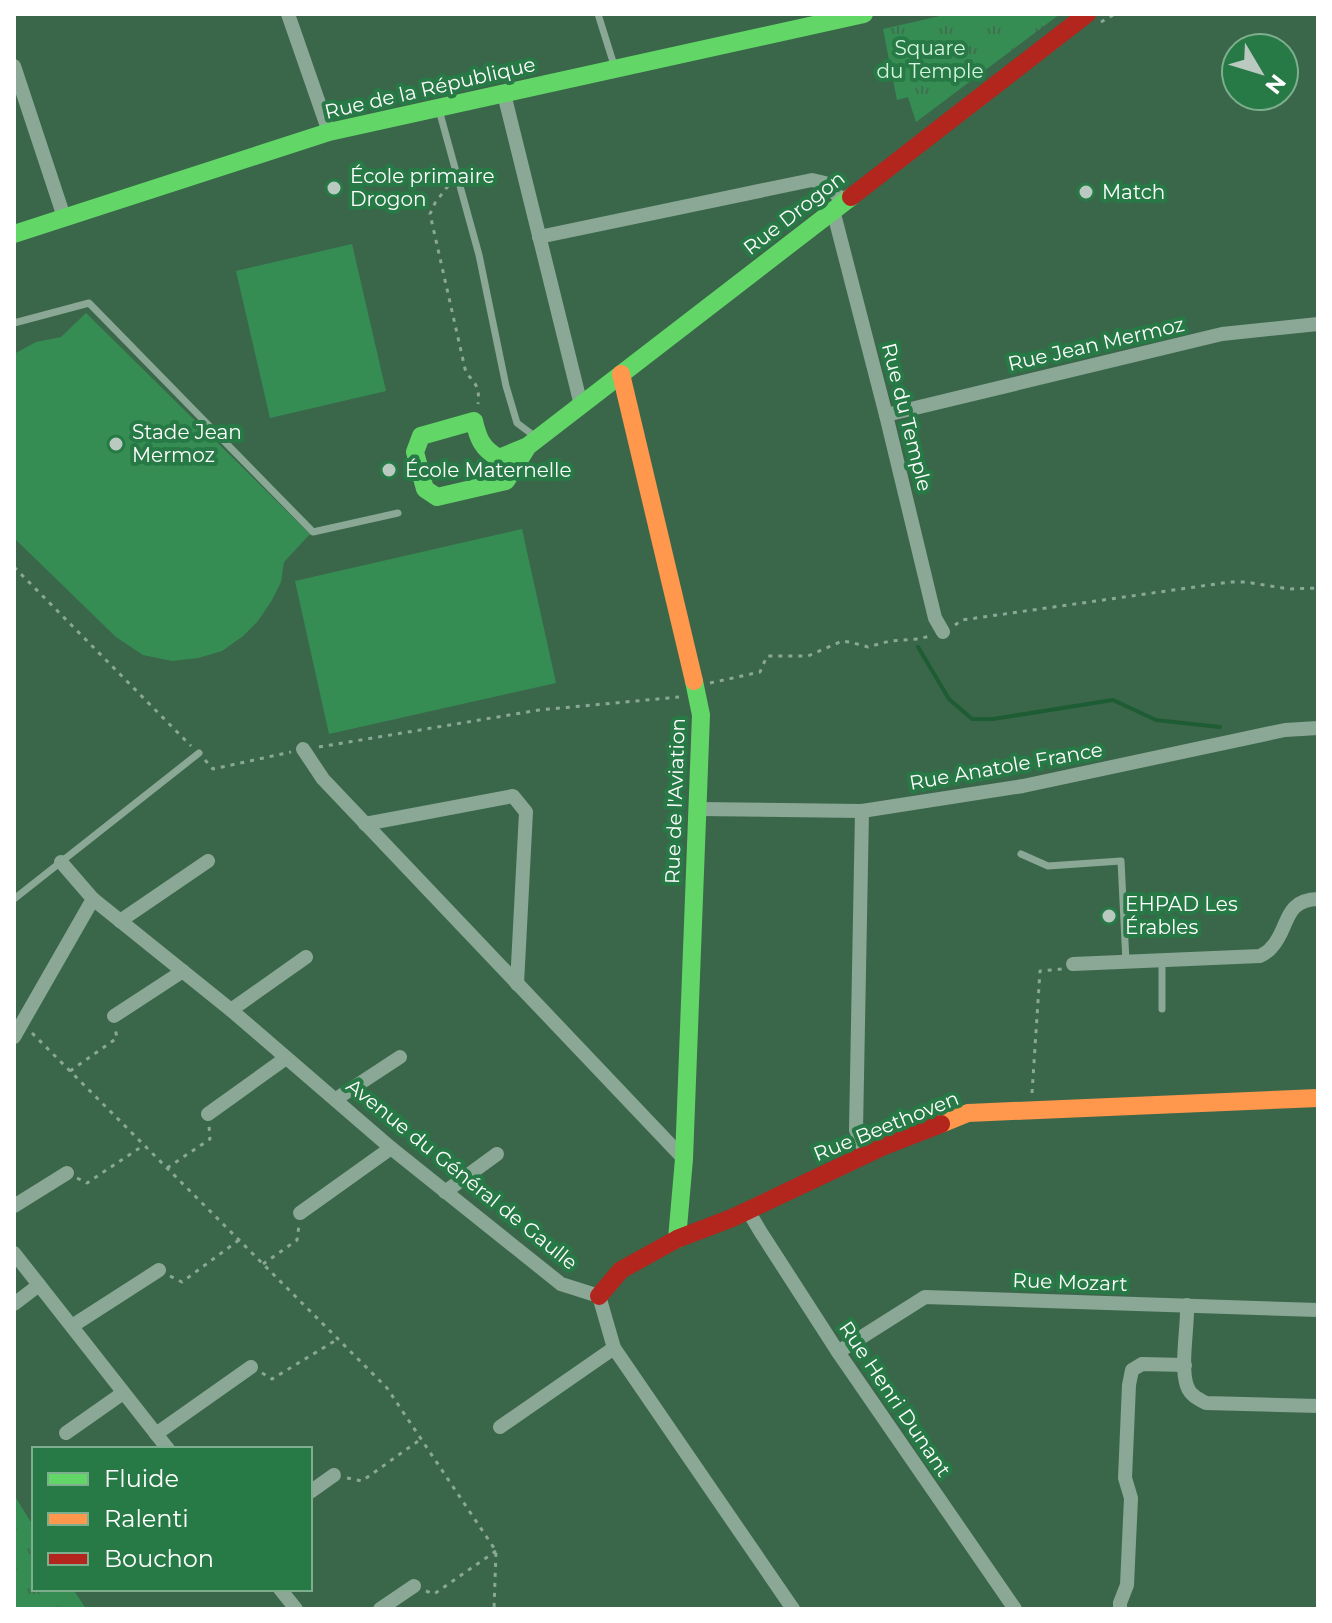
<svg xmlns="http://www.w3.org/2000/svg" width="1332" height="1623" font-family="Montserrat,sans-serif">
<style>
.park{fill:url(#park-tufts)}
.pitch{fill:#368d54}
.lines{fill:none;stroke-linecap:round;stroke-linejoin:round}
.stream{stroke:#1e5c34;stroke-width:4}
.path{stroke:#8aa895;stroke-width:3;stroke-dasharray:4 6;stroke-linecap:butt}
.lane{stroke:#8aa895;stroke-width:7}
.street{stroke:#8aa895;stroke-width:14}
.fast{stroke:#63d668;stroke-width:18}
.slow{stroke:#ff974d;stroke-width:18}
.jam{stroke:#b3261e;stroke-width:18}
.poi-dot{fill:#bacac0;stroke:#277a45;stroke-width:3}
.labels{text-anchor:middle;stroke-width:8;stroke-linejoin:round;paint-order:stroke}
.park-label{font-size:20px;fill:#d4f5e0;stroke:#277a45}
.street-label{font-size:20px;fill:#fff;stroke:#277a45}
.poi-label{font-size:20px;fill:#fff;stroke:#277a45;text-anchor:start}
</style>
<defs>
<pattern id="park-tufts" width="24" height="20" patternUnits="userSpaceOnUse" patternTransform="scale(2)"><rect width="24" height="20" fill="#368d54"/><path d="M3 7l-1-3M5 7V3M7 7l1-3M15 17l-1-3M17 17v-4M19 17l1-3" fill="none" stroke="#407050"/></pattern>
</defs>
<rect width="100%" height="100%" fill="#3a674a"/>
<g class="park">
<polygon points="949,14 1060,14 916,122 908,97 897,100 883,29"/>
<polygon points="14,1495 34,1527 34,1589 73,1589 86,1609 14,1609"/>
</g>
<g class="pitch">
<polygon points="352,244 386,391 270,418 236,271"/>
<polygon points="86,313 310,534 284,562 281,582 272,600 258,621 243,636 222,651 198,658 172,661 143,655 116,637 14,538 14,354 36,342 61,337"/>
<polygon points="522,529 556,683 329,734 295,581"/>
</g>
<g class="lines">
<polyline class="stream" points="918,647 949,699 972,719 993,719 1113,700 1156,720 1220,727"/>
<g class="path">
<polyline points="1101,22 1115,14"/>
<path d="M448 186 435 203 430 214 466 373C476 383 480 389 478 404"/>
<polyline points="14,567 191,746"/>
<polyline points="955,625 962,620 1230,582 1246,582 1289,589 1318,588"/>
<polyline points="710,683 760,672 767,656 808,656 842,641 850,642 868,647 890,641 918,639 930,636"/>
<polyline points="319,747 539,710 679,697"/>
<polyline points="205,760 213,769 291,752"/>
<polyline points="32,1033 387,1388 496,1551 494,1609"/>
<polyline points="70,1071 117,1038 115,1028"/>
<polyline points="1032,1093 1040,971 1062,969"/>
<polyline points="167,1168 210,1139 209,1126"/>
<polyline points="77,1178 87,1183 144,1145"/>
<polyline points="263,1264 297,1240 299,1225"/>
<polyline points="170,1276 182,1282 239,1240"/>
<polyline points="262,1373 272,1379 338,1339"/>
<polyline points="347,1478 362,1481 421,1439"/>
<polyline points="426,1591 434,1594 496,1551"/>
</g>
<g class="lane">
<polyline points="598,14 614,65"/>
<polyline points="439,110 479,255 506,386 517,423 537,438"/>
<polyline points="14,323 89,303 313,532 398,513"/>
<polyline points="1021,854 1048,866 1121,861 1126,962"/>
<polyline points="14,899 199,753"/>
<polyline points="1162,1009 1162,960"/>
</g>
<g class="street">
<polyline points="288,14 329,132"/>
<polyline points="14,66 64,217"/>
<polyline points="504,94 581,405"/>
<polyline points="833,210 886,415 935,618 943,632"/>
<polyline points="539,237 812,180 825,183 844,202"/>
<polyline points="886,415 1222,334 1318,324"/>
<polyline points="303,749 323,779 684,1159"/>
<polyline points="698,809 862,811 1023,786 1285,730 1318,728"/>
<polyline points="862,811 856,1130 866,1155"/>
<polyline points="365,824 513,796 526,812 517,984"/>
<polyline points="93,899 231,1010 391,1148 561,1284 599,1296 614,1348 793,1609"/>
<polyline points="120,921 208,861"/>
<path d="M1073 964 1260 956C1264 954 1268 952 1271 948 1290 929 1282 900 1318 899"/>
<polyline points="231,1010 306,957"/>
<polyline points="114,1016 183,971"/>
<polyline points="14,1037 93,899 61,862"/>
<polyline points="336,1099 400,1057"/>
<polyline points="208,1114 286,1058"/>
<polyline points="445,1192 497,1154"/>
<polyline points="14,1206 67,1173"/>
<polyline points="747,1209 760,1231 838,1352 1015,1609"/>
<polyline points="300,1213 391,1148"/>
<polyline points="14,1253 168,1449"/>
<polyline points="14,1304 39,1285"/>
<path d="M1187 1305C1188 1327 1180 1366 1187 1386 1190 1395 1198 1399 1206 1403L1318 1406"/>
<polyline points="72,1326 159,1270"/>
<polyline points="838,1352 925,1297 1318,1310"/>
<polyline points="500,1427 614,1348"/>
<polyline points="66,1433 123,1393"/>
<polyline points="156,1434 251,1367"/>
<polyline points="310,1492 334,1475"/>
<polyline points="280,1589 296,1609"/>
<polyline points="380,1609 414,1586"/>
<polyline points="1120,1609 1120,1603 1127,1585 1131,1498 1125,1478 1129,1385 1132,1370 1142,1364 1185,1365"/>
</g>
<g class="fast">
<polyline points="14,234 329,132 864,14"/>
<path d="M528 446 506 481 437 497 425 489 415 452 421 436 474 421C478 438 482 449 499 458L528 446 851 197"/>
<polyline points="677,1239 684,1159 701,715 694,681"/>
</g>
<g class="slow">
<polyline points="621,374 694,681"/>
<polyline points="941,1124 968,1113 1318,1098"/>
</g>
<g class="jam">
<polyline points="851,197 1087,14"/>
<polyline points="599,1296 621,1270 677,1239 732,1218 884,1146 941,1124"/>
</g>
</g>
<g class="poi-dot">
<circle cx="334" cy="188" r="8"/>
<circle cx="1086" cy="192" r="8"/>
<circle cx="116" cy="444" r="8"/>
<circle cx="389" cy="470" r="8"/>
<circle cx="1109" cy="916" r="8"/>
</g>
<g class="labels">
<g class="park-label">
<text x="930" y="55">Square<tspan x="930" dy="23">du Temple</tspan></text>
</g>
<g class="street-label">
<text transform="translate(430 88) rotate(-13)" y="7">Rue de la République</text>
<text transform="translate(794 213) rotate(-38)" y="7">Rue Drogon</text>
<text transform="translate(1096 344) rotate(-13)" y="7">Rue Jean Mermoz</text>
<text transform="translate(907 417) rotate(76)" y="7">Rue du Temple</text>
<text transform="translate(1006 766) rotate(-10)" y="7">Rue Anatole France</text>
<text transform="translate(675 801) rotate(-88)" y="7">Rue de l'Aviation</text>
<text transform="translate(886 1126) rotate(-22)" y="7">Rue Beethoven</text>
<text transform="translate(462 1174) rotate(39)" y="7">Avenue du Général de Gaulle</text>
<text transform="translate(1070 1282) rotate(2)" y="7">Rue Mozart</text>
<text transform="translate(895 1399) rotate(56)" y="7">Rue Henri Dunant</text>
</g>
<g class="poi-label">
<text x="350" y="183">École primaire<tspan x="350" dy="23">Drogon</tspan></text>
<text x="1102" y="199">Match</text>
<text x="132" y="439">Stade Jean<tspan x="132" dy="23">Mermoz</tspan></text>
<text x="405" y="477">École Maternelle</text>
<text x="1125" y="911">EHPAD Les<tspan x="1125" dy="23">Érables</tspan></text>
</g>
</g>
<rect width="1332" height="1623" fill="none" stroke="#ffffff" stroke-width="32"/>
<rect x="32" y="1447" width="280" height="144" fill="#277a45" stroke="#7daf8f" stroke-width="2"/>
<rect x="48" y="1473" width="40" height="12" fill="#63d668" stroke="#7daf8f" stroke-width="2"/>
<text x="104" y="1487" font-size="24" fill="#ffffff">Fluide</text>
<rect x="48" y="1513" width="40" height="12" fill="#ff974d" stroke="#7daf8f" stroke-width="2"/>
<text x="104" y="1527" font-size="24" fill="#ffffff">Ralenti</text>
<rect x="48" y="1553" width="40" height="12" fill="#b3261e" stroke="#7daf8f" stroke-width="2"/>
<text x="104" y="1567" font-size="24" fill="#ffffff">Bouchon</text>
<g transform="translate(1260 72) rotate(128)"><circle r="38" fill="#277a45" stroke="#7daf8f" stroke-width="2"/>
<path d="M0-6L14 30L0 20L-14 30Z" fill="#bacac0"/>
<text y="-12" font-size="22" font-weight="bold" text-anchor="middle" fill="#ffffff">N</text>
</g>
</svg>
